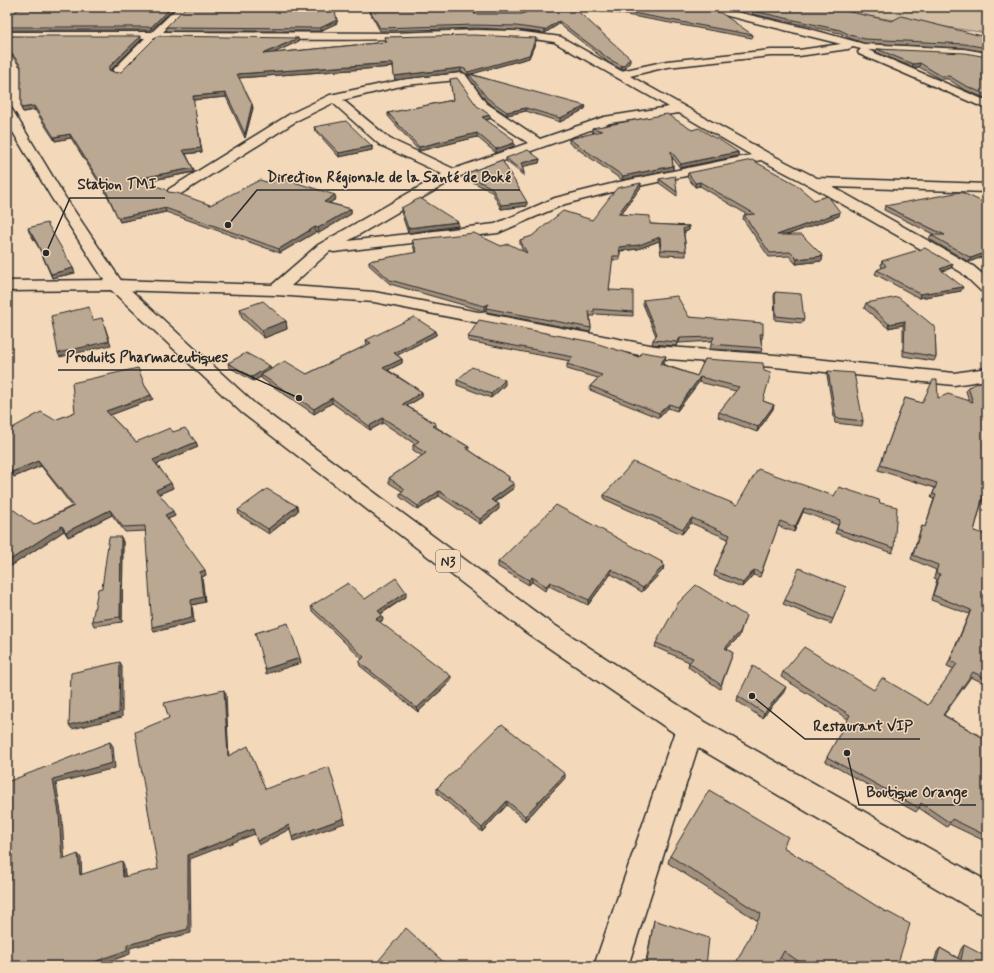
<svg xmlns="http://www.w3.org/2000/svg" width="994" height="973" font-family="Mynerve,sans-serif">
<style>
.green{fill:#d2bda2;stroke:#7e7466}
.lines{fill:none;stroke-linecap:round;stroke-linejoin:round}
.minor-casing{stroke:#2b2b2b;stroke-width:3}
.trunk-casing{stroke:#2b2b2b;stroke-width:3}
.minor{fill:#f3d9ba;fill-rule:evenodd}
.trunk{fill:#f3d9ba;fill-rule:evenodd}
.wall{fill:#a1907e;stroke:#2b2b2b}
.shaded-wall{fill:#837666;stroke:#2b2b2b}
.building{fill:#bba892;stroke:#2b2b2b}
.labels{text-anchor:middle;stroke-width:3;stroke-linejoin:round;paint-order:stroke}
.shield{fill:#f3d9ba;stroke:#675f56;stroke-width:1}
.shield-label{font-size:13px;font-weight:bold;fill:#2b2b2b}
.leader{fill:none;stroke:#2b2b2b;stroke-width:1.5}
.callout-dot{fill:#2b2b2b;stroke:#f3d9ba;stroke-width:1.5}
.callout-label{font-size:15px;text-anchor:middle;font-weight:bold;fill:#2b2b2b;stroke:#f3d9ba;stroke-width:3;stroke-linejoin:round;paint-order:stroke}
</style>
<rect width="100%" height="100%" fill="#f3d9ba"/>
<filter id="ink" filterUnits="userSpaceOnUse"><feTurbulence type="fractalNoise" baseFrequency=".025" numOctaves="2"/><feDisplacementMap in="SourceGraphic" scale="8" xChannelSelector="R" yChannelSelector="G"/><feConvolveMatrix kernelMatrix="1 2 1 2 8 2 1 2 1" color-interpolation-filters="sRGB"/></filter>
<g filter="url(#ink)">
<polygon class="green" points="804,7 987,7 987,33"/>
<g class="lines">
<g class="minor-casing">
<g id="minor">
<polygon points="13,7 24,7 10,18 7,19 7,11"/>
<path d="M178 7H188L163 32 394 33 476 30 516 31 561 37 621 71 667 61 771 50H799L841 44 700 9 698 7H715L810 29 864 44 964 49 987 53V59L964 55 868 50 987 101V109L859 54 858 52 861 49 853 47 848 49 799 56H771L667 67 630 76 768 153 817 178 987 184V192L833 187 973 266 987 278V292L981 291 961 272 809 185 761 160 620 190 565 204 498 233 334 252 330 251 291 286 374 292 655 346 775 355 954 373 987 368V380L954 385 775 367 655 358 374 302 276 295 116 290 7 291V281L116 280 272 285 318 245 442 174 380 145 333 103 298 120 179 195 174 196 169 195 167 192 169 189 290 114 330 95 405 79 461 73 465 74 486 103 540 139 604 117 669 107 554 42C500 33 448 38 394 39 315 41 236 39 157 38L121 74 117 75 111 72 145 38H7V32H152ZM458 80 478 109 528 143 454 169 390 139 343 100 405 85ZM679 113 751 155 619 182 555 198 495 224 348 241 458 177 610 123Z"/>
<polygon points="690,716 700,719 704,728 628,966 594,966 676,728 680,719"/>
</g>
</g>
<g class="trunk-casing">
<polygon id="trunk" points="7,107 11,108 13,111 65,197 122,282 255,404 545,619 700,719 987,881 987,915 975,911 680,737 527,633 241,412 110,289 51,197 7,122"/>
</g>
<use href="#minor" class="minor"/>
<use href="#trunk" class="trunk"/>
</g>
<g class="wall">
<polygon points="176,7 151,30 7,30 7,17"/>
<polygon points="367,7 476,7 475,14 522,14 537,7 630,62 624,69 621,69 609,63 559,24 545,33 516,30 476,28 380,31"/>
<polygon points="576,7 699,7 753,35 752,38 621,14"/>
<polygon points="753,11 892,21 982,36 987,34 987,52 964,48 864,43 849,38 840,33 752,14"/>
<polygon points="337,20 337,23 320,31 167,31 166,27"/>
<polygon points="7,36 141,40 111,70 116,73 299,41 273,53 386,42 384,37 536,41 529,58 471,74 585,109 560,122 526,111 507,115 487,102 469,78 469,75 468,75 465,73 461,72 395,80 393,67 238,78 253,108 245,138 226,97 193,100 202,152 186,154 193,168 194,172 144,182 168,192 210,205 266,182 336,199 329,203 351,209 351,214 319,233 316,232 280,253 166,212 120,222 108,197 71,138 55,141 35,110 23,112 21,108 21,68 7,49"/>
<polygon points="877,49 987,57 987,99 963,89 948,79 940,79 919,67 912,67 876,52"/>
<polygon points="450,79 490,119 486,120 514,143 514,146 496,153 477,137 419,151 388,116 388,113 453,100"/>
<polygon points="314,127 372,146 372,150 339,157 315,130"/>
<polygon points="592,128 692,130 738,152 738,156 680,168 672,157 673,166 673,170 622,180 569,143 569,139 595,133 592,132"/>
<polygon points="506,158 540,159 539,163 522,166 524,173 524,176 506,161"/>
<polygon points="502,160 527,206 501,209 492,192 465,178 465,174"/>
<polygon points="688,173 814,200 839,216 787,235 822,261 796,264 789,256 769,257 743,219 744,215 748,215 700,186 695,187 687,177"/>
<polygon points="659,179 677,192 677,196 659,183"/>
<polygon points="641,187 621,214 650,224 689,226 689,230 684,233 686,251 686,256 661,255 659,241 638,249 620,251 620,260 612,260 609,290 633,312 633,316 594,314 594,316 590,316 591,328 590,332 487,312 486,310 484,311 390,284 369,265 369,261 415,253 413,244 412,240 501,246 523,251 520,244 520,240 592,220"/>
<polygon points="885,206 987,255 969,262 929,239 931,235 935,235 884,210"/>
<polygon points="401,208 458,222 458,226 408,233 401,212"/>
<polygon points="28,228 73,268 75,273 52,278 39,248 29,232"/>
<polygon points="882,261 953,264 951,268 943,271 961,291 919,298 875,274 877,270 882,268 881,265"/>
<polygon points="775,292 804,319 802,323 775,320 774,296"/>
<polygon points="643,300 689,317 763,334 762,339 761,339 762,348 761,352 710,349 712,341 679,343 676,346 652,344 653,340 656,336 643,304"/>
<polygon points="866,303 935,327 936,357 934,361 903,356 903,325 888,328 864,308"/>
<polygon points="240,309 286,321 287,329 264,338 242,318"/>
<polygon points="436,331 436,335 397,355 402,359 402,363 388,370 422,392 422,397 407,406 436,424 436,427 469,447 469,450 509,477 509,481 514,488 495,502 499,509 480,524 439,496 418,510 400,497 400,493 402,491 389,483 389,478 422,456 413,450 413,445 415,444 383,423 370,430 332,403 314,414 262,379 261,377 253,381 229,367 228,363 270,366 271,369 307,374 367,345 366,340"/>
<polygon points="468,337 665,360 662,364 697,376 705,359 763,401 774,405 773,409 757,432 718,417 719,412 736,391 699,382 677,411 668,408 659,418 590,390 590,386 598,378 567,369 567,364 570,361 468,341"/>
<polygon points="828,371 863,421 862,426 835,423 827,375"/>
<polygon points="457,380 505,385 491,398 457,385"/>
<polygon points="987,382 987,499 983,498 974,531 985,614 987,615 987,682 986,684 971,677 944,715 987,740 987,842 949,824 947,827 919,808 916,812 825,761 848,719 781,677 783,672 874,690 928,705 954,669 947,666 969,614 931,600 937,579 934,578 936,570 911,559 920,531 922,526 925,527 934,499 931,498 935,488 878,470 905,398 922,403 938,398 969,401 966,391 968,387"/>
<polygon points="145,386 151,395 153,399 110,415 136,442 173,432 196,442 198,447 157,464 173,488 159,494 175,516 168,519 206,575 202,577 205,602 192,605 194,622 154,632 146,531 125,532 112,515 68,537 64,531 8,568 7,568 7,514 34,525 72,506 41,466 14,477 7,466 7,431 55,420"/>
<polygon points="604,495 737,505 834,496 880,503 894,548 892,553 835,533 838,525 803,512 794,532 778,526 760,577 753,575 742,587 714,576 715,571 728,539 691,523 682,534 604,499"/>
<polygon points="238,510 298,511 269,534 239,515"/>
<polygon points="121,537 123,542 122,622 94,626 92,621 102,588"/>
<polygon points="498,562 662,562 662,564 664,565 663,570 642,592 611,574 588,605 549,586 545,591 532,582 529,585 498,567"/>
<polygon points="846,587 831,624 783,604 785,600"/>
<polygon points="406,597 381,614 383,620 379,622 451,681 418,712 360,666 359,662 362,659 312,611 311,606 365,599"/>
<polygon points="739,637 727,649 733,653 720,689 688,667 689,662 655,647 656,643"/>
<polygon points="784,692 762,718 737,701 738,696"/>
<polygon points="565,778 525,821 507,805 482,832 437,793 437,788"/>
<polygon points="783,847 885,912 886,911 897,966 792,966 780,958 776,966 735,966 758,921 668,863 670,856"/>
<polygon points="654,920 706,966 645,966"/>
<polygon points="964,945 987,966 933,966 937,952 940,948 958,958 961,949"/>
</g>
<g class="shaded-wall">
<polygon points="172,7 176,7 151,30 151,27"/>
<polygon points="337,20 337,23 320,31 320,28"/>
<polygon points="559,21 559,24 545,33 545,30"/>
<polygon points="141,36 141,40 110,71 109,67"/>
<polygon points="298,38 299,41 263,58 263,54"/>
<polygon points="536,38 536,41 529,58 468,75 468,72"/>
<polygon points="630,58 630,62 624,69 621,69 622,66"/>
<polygon points="393,63 393,67 237,78 237,74"/>
<polygon points="920,63 919,67 912,67 913,64"/>
<polygon points="461,68 461,72 395,80 394,76"/>
<polygon points="226,93 226,97 193,100 202,152 184,154 183,150 193,96"/>
<polygon points="7,98 8,101 8,106 7,106"/>
<polygon points="252,104 253,108 245,138 245,134"/>
<polygon points="34,106 35,110 23,112 21,108"/>
<polygon points="586,106 585,109 560,122 560,118"/>
<polygon points="526,108 526,111 507,115 507,112"/>
<polygon points="490,115 490,119 482,121 482,117"/>
<polygon points="477,133 477,137 419,151 419,147"/>
<polygon points="70,134 71,138 55,141 54,137"/>
<polygon points="514,143 514,146 496,153 496,149"/>
<polygon points="372,146 372,150 339,157 339,153"/>
<polygon points="738,152 738,156 680,168 681,164"/>
<polygon points="540,159 539,163 521,167 521,163"/>
<polygon points="673,166 673,170 622,180 623,176"/>
<polygon points="193,168 194,172 137,183 136,179"/>
<polygon points="8,173 10,177 7,181 7,175"/>
<polygon points="700,182 700,186 695,187 695,183"/>
<polygon points="641,183 641,187 618,218 618,214"/>
<polygon points="335,195 336,199 324,206 324,202"/>
<polygon points="527,202 527,206 501,209 501,205"/>
<polygon points="165,208 166,212 120,222 118,218"/>
<polygon points="351,209 351,214 319,233 318,228"/>
<polygon points="840,212 839,216 776,239 777,235"/>
<polygon points="458,222 458,226 408,233 408,228"/>
<polygon points="689,226 689,230 682,233 683,229"/>
<polygon points="315,227 316,232 280,253 279,249"/>
<polygon points="660,237 659,241 638,249 619,251 619,247"/>
<polygon points="987,252 987,255 969,262 971,258"/>
<polygon points="823,256 822,261 796,264 797,259"/>
<polygon points="953,264 951,268 938,273 940,269"/>
<polygon points="73,268 75,273 52,278 51,274"/>
<polygon points="963,287 961,291 919,298 920,294"/>
<polygon points="9,292 11,296 7,301 7,295"/>
<polygon points="489,304 486,308 486,310 484,311 484,306"/>
<polygon points="102,318 111,345 60,357 58,353"/>
<polygon points="286,321 287,329 264,338 262,330"/>
<polygon points="905,321 903,325 888,328 889,324"/>
<polygon points="436,331 436,335 394,357 394,353"/>
<polygon points="680,338 679,343 676,346 677,342"/>
<polygon points="666,356 665,360 659,368 660,364"/>
<polygon points="402,359 402,363 384,372 383,368"/>
<polygon points="270,366 271,371 261,375 261,377 253,381 252,377"/>
<polygon points="700,377 699,382 677,411 678,407"/>
<polygon points="505,380 505,385 491,398 491,394"/>
<polygon points="422,392 422,397 403,408 403,404"/>
<polygon points="151,395 153,399 108,416 106,411"/>
<polygon points="332,398 332,403 314,414 314,409"/>
<polygon points="669,404 668,408 659,418 659,413"/>
<polygon points="774,405 773,409 757,432 758,427"/>
<polygon points="383,418 383,423 370,430 369,426"/>
<polygon points="196,442 198,447 155,465 153,460"/>
<polygon points="38,461 41,466 14,477 12,472"/>
<polygon points="171,483 173,488 157,495 156,490"/>
<polygon points="514,483 514,488 491,504 491,500"/>
<polygon points="439,491 439,496 418,510 418,506"/>
<polygon points="499,504 499,509 480,524 480,519"/>
<polygon points="297,506 298,511 269,534 268,529"/>
<polygon points="804,508 803,512 794,532 795,527"/>
<polygon points="110,510 112,515 68,537 66,532"/>
<polygon points="173,511 175,516 166,520 165,515"/>
<polygon points="692,518 691,523 682,534 683,529"/>
<polygon points="62,526 64,531 8,568 7,567 7,562"/>
<polygon points="121,537 123,542 122,622 120,617"/>
<polygon points="664,565 663,570 642,592 643,588"/>
<polygon points="611,569 611,574 588,605 589,600"/>
<polygon points="205,570 206,575 202,577 205,602 192,605 194,622 154,632 152,627 191,600 200,572"/>
<polygon points="754,570 753,575 742,587 743,583"/>
<polygon points="532,577 532,582 529,585 529,580"/>
<polygon points="550,582 549,586 545,591 546,586"/>
<polygon points="406,592 406,597 378,615 378,611"/>
<polygon points="382,615 383,620 376,624 376,619"/>
<polygon points="744,621 739,637 724,652 725,648"/>
<polygon points="300,658 301,663 266,674 265,669"/>
<polygon points="120,662 122,666 122,717 72,729 69,725"/>
<polygon points="451,676 451,681 418,712 417,708"/>
<polygon points="786,687 784,692 762,718 764,713"/>
<polygon points="224,690 226,694 229,760 228,756"/>
<polygon points="110,742 113,746 115,768 56,783 62,818 65,864 62,860 53,779"/>
<polygon points="565,774 565,778 525,821 525,816"/>
<polygon points="507,801 507,805 482,832 482,828"/>
<polygon points="344,818 345,823 293,841 292,837"/>
<polygon points="289,825 290,829 259,845 257,841"/>
<polygon points="253,829 255,834 190,859 191,933 130,948 130,954 97,966 83,966 127,945 188,855"/>
<polygon points="78,854 81,858 82,879 80,875"/>
<polygon points="122,861 124,865 126,881 123,877"/>
</g>
<g class="building">
<polygon points="21,7 172,7 151,27 7,27 7,17 10,16"/>
<polygon points="186,7 334,7 337,20 320,28 166,27"/>
<polygon points="368,7 476,7 474,14 522,14 537,7 573,7 630,58 624,65 622,66 609,59 559,21 545,30 516,26 476,25 380,28"/>
<polygon points="596,7 699,7 721,13 753,35 621,11"/>
<polygon points="763,7 827,7 892,21 901,16 982,36 987,34 987,48 965,44 865,39 850,35 840,30 753,11"/>
<polygon points="474,35 536,38 529,55 468,72 465,69 461,68 394,76 393,63 237,74 252,104 245,134 226,93 193,96 201,148 183,150 193,168 136,179 165,189 168,192 177,193 210,205 260,180 266,182 278,177 335,195 324,202 351,209 318,228 315,227 279,249 165,208 118,218 107,193 70,134 54,137 34,106 21,108 21,66 7,47 7,36 141,36 109,67 109,70 116,73 121,72 157,36 298,38 263,54 387,42 384,37"/>
<polygon points="877,49 965,53 987,57 987,95 964,85 949,76 941,76 920,63 913,64"/>
<polygon points="469,74 586,106 560,118 526,108 507,112 487,98"/>
<polygon points="457,78 477,106 490,115 482,117 513,139 514,143 496,149 477,133 419,147 388,113 453,100 450,79"/>
<polygon points="667,114 692,130 699,128 715,138 717,138 738,152 681,164 671,151 673,166 623,176 569,139 602,131 592,128"/>
<polygon points="346,121 372,146 339,153 314,127"/>
<polygon points="528,150 540,159 521,163 524,173 506,158"/>
<polygon points="502,160 527,202 501,205 492,188 465,174"/>
<polygon points="752,160 794,183 814,200 828,196 840,212 777,235 802,235 823,256 797,259 790,252 770,253 744,215 755,214 700,182 695,183 688,173"/>
<polygon points="675,176 677,192 659,179"/>
<polygon points="641,183 618,214 650,216 650,224 689,226 683,229 686,251 661,250 660,237 639,245 619,247 620,256 613,256 609,290 633,291 633,312 594,309 594,312 589,311 591,328 486,308 489,304 484,306 390,280 369,261 417,252 412,240 474,233 501,246 509,244 527,253 520,240 532,236 563,211 592,220 617,188"/>
<polygon points="961,192 987,204 987,252 971,258 931,235 945,235 885,206"/>
<polygon points="420,198 458,222 408,228 401,208"/>
<polygon points="47,223 73,268 51,274 37,243 28,228"/>
<polygon points="925,248 953,264 940,269 963,287 920,294 877,270 886,266 882,261"/>
<polygon points="775,292 801,294 804,319 776,316"/>
<polygon points="677,296 689,317 763,323 763,334 760,334 762,348 711,344 714,337 680,338 677,342 653,340 657,334 643,300"/>
<polygon points="898,297 935,327 936,357 904,351 905,321 889,324 866,303"/>
<polygon points="263,301 286,321 262,330 240,309"/>
<polygon points="89,307 93,320 102,318 109,341 58,353 51,316"/>
<polygon points="414,317 436,331 394,353 402,359 383,368 422,392 403,404 436,424 433,426 469,447 466,448 509,477 508,480 514,483 491,500 499,504 480,519 439,491 418,506 400,493 405,489 389,478 426,453 413,445 419,441 383,418 369,426 332,398 314,409 261,375 285,361 307,374 371,343 366,340"/>
<polygon points="479,320 592,342 639,357 642,352 666,356 660,364 697,376 705,359 763,363 764,371 771,373 763,401 774,405 758,427 719,412 739,387 700,377 678,407 669,404 659,413 590,386 602,375 567,364 573,357 468,337"/>
<polygon points="246,353 270,366 252,377 228,363"/>
<polygon points="472,367 505,380 491,394 457,380"/>
<polygon points="138,368 145,386 151,395 106,411 136,442 170,428 173,432 185,428 196,442 153,460 171,483 156,490 173,511 165,515 205,570 200,572 203,597 191,600 192,618 152,627 145,526 123,527 110,510 66,532 62,526 7,562 7,514 14,510 34,525 74,506 38,461 12,472 7,465 7,431 41,412 55,420 75,412 72,383"/>
<polygon points="828,371 854,373 863,421 836,418"/>
<polygon points="933,380 937,380 938,398 948,394 973,402 968,387 983,381 987,382 987,493 984,492 974,531 987,535 987,607 985,614 987,615 987,679 973,672 943,715 987,740 987,836 952,819 950,823 921,803 919,808 827,757 850,715 783,672 804,647 874,690 882,678 928,705 957,664 950,661 971,610 933,595 940,574 936,573 938,565 913,555 922,526 925,527 936,495 933,494 937,483 880,465 905,398 922,403"/>
<polygon points="633,462 737,505 758,469 834,496 839,487 879,500 880,503 897,507 894,548 837,529 840,520 804,508 795,527 780,521 761,573 754,570 743,583 715,571 730,535 692,518 683,529 604,495"/>
<polygon points="267,489 297,506 268,529 238,510"/>
<polygon points="556,505 662,562 661,563 664,565 643,588 611,569 589,600 550,582 546,586 532,577 529,580 498,562"/>
<polygon points="109,537 121,537 120,617 92,621 98,589 102,588"/>
<polygon points="799,568 846,587 833,619 785,600"/>
<polygon points="396,578 406,592 378,611 382,615 376,619 451,676 417,708 359,662 364,657 311,606 348,583 365,599"/>
<polygon points="696,585 746,616 740,632 725,648 733,653 721,685 689,663 693,658 656,643 678,603"/>
<polygon points="288,623 300,658 265,669 255,633"/>
<polygon points="120,662 119,713 69,725 71,673"/>
<polygon points="753,666 786,687 764,713 738,696"/>
<polygon points="224,690 228,756 248,746 265,789 329,767 344,818 292,837 289,825 257,841 253,829 188,855 188,929 127,945 127,950 83,966 7,966 7,782 110,742 112,763 53,779 59,813 62,860 78,854 80,875 122,861 123,877 158,869 135,732 169,718 164,703"/>
<polygon points="502,724 565,774 525,816 507,801 482,828 437,788"/>
<polygon points="709,790 788,837 783,847 886,912 886,911 910,924 897,966 805,966 784,951 776,966 743,966 737,961 761,914 670,856"/>
<polygon points="654,920 709,938 706,966 646,966"/>
<polygon points="406,928 448,966 374,966"/>
<polygon points="964,945 987,957 987,966 935,966 940,948 961,960"/>
</g>
</g>
<g class="labels">
<rect class="shield" x="436" y="550" width="24" height="22" rx="3"/>
<g class="shield-label">
<text x="448" y="566">N3</text>
</g>
</g>
<path class="leader" d="M228 225L257 190H520M46 253L70 198H165M299 398L236 370H58M752 696L805 739H920M847 753L859 805H976"/>
<g class="callout-dot">
<circle cx="228" cy="225" r="4"/>
<circle cx="46" cy="253" r="4"/>
<circle cx="299" cy="398" r="4"/>
<circle cx="752" cy="696" r="4"/>
<circle cx="847" cy="753" r="4"/>
</g>
<g class="callout-label">
<text x="389" y="182">Direction Régionale de la Santé de Boké</text>
<text x="117" y="189">Station TMI</text>
<text x="147" y="362">Produits Pharmaceutiques</text>
<text x="863" y="731">Restaurant VIP</text>
<text x="917" y="797">Boutique Orange</text>
</g>
<rect width="994" height="973" fill="none" stroke="#f3d9ba" stroke-width="24"/>
<rect x="12" y="12" width="970" height="949" fill="none" stroke="#2b2b2b" stroke-width="1.5" filter="url(#ink)"/>
</svg>
